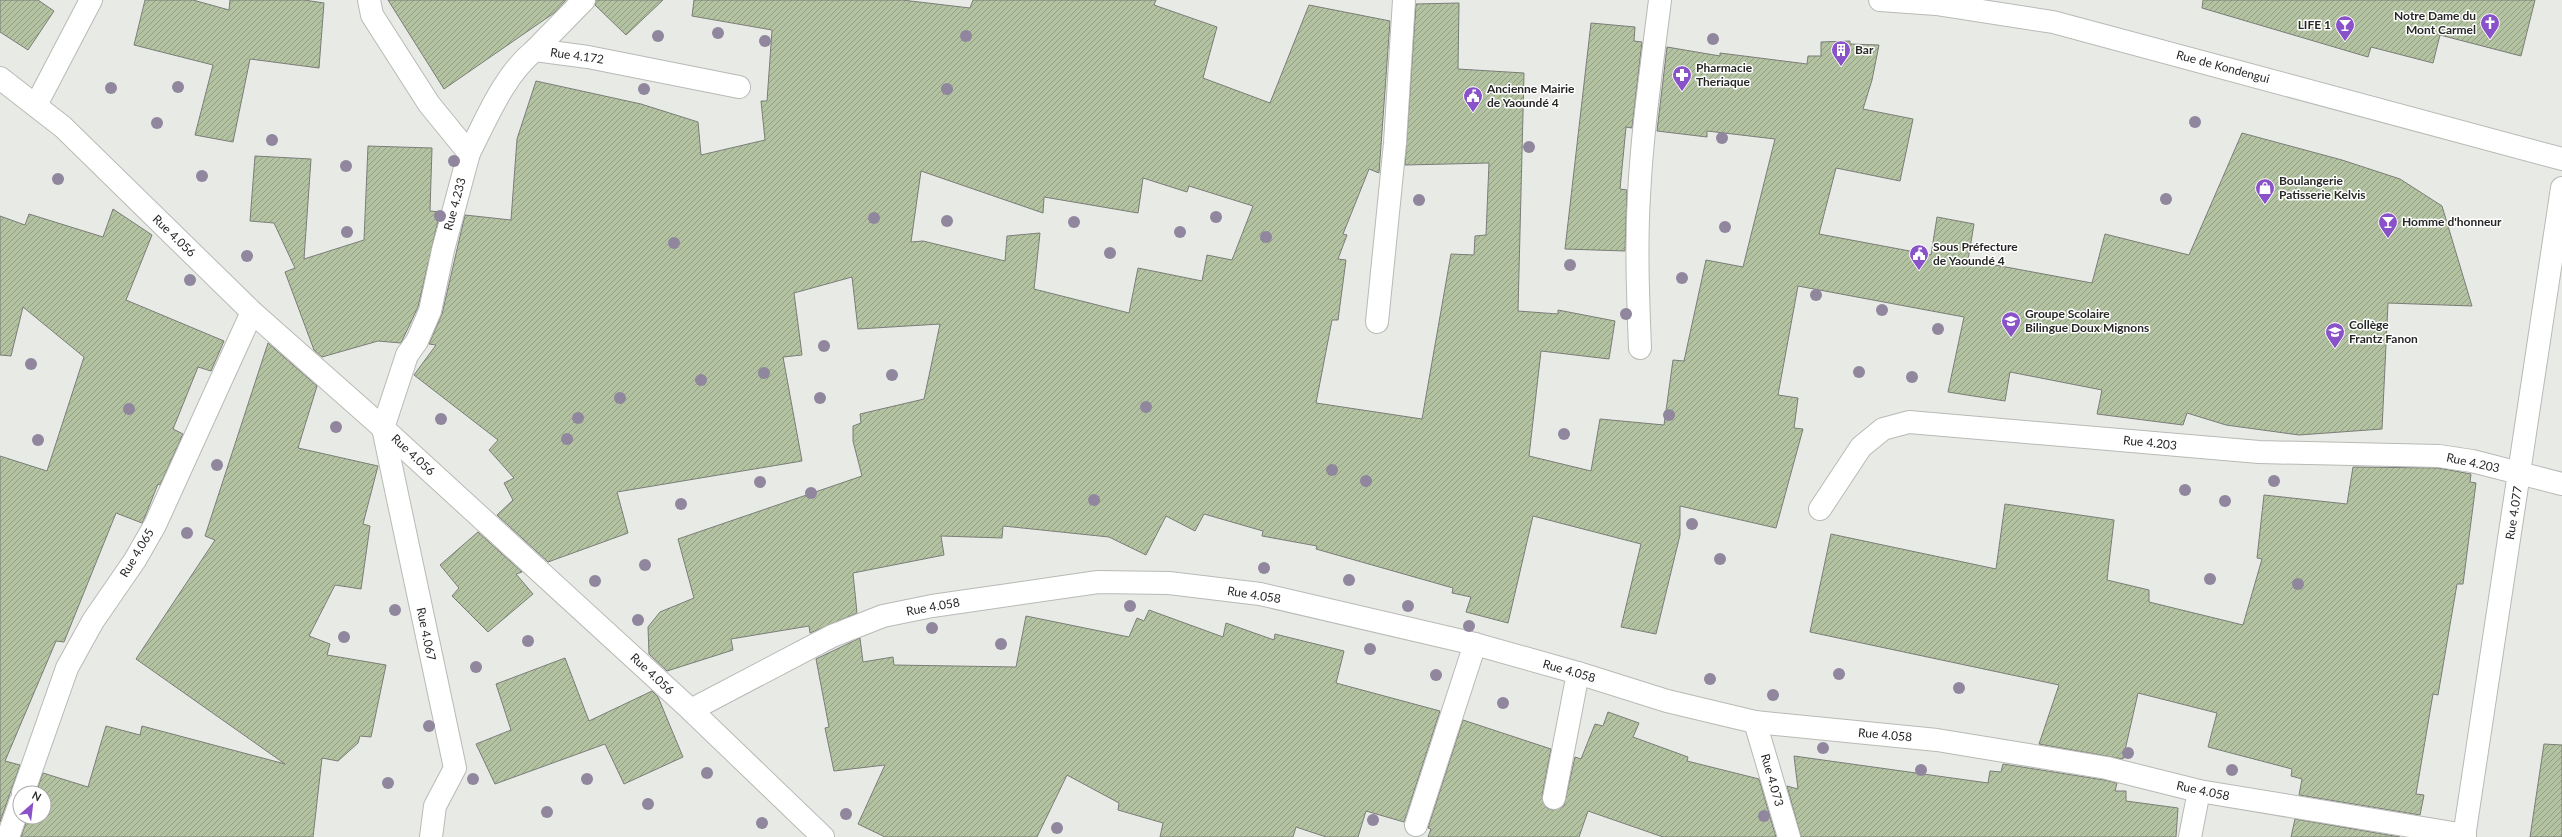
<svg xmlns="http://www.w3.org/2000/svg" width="2562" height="837" font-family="Lato,sans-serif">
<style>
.building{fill:url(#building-hatch);stroke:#7b7d78;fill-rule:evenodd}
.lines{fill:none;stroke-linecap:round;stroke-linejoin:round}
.minor-casing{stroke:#b8bab6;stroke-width:24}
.major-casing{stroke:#b8bab6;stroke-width:24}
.minor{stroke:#fff;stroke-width:22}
.major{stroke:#fff;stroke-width:22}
.tree{fill:#90869d}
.labels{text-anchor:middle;stroke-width:3;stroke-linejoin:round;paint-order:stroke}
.poi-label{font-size:12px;font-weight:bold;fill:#272826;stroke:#fff;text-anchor:start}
.street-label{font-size:12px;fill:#272826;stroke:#fff}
</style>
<defs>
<pattern id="building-hatch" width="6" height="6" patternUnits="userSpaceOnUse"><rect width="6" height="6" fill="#b3c3a1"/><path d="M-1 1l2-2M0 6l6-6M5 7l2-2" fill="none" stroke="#929e83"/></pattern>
</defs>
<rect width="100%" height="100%" fill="#e8eae5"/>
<g class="building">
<polygon points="0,0 38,0 54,11 28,50 0,32"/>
<polygon points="145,0 193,0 229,10 230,0 304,0 324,3 319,68 250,59 233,142 195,135 213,65 134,45"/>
<polygon points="388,0 566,0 554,13 444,89"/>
<polygon points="596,0 663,0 626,35 595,5"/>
<path d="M694 0H902L970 8 973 0H1156L1154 5 1217 27 1203 78 1270 103 1309 5 1390 21 1379 173 1369 169 1343 234 1347 235 1338 259 1346 260 1338 320H1332L1316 403 1422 419 1451 254 1474 255 1475 236 1486 235 1489 163 1405 165 1416 4 1459 3 1458 69 1524 73 1518 311 1558 314V310L1615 321 1609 359 1541 351 1529 456 1591 471 1600 419 1664 425 1673 360 1684 361 1706 260 1743 267 1775 139 1707 131V137L1657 131 1667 47 1720 56V53L1807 64 1808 56H1821V42L1850 41V44L1879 45 1872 80 1863 109 1913 119 1900 181 1836 168 1819 234 1931 255 1937 217 1974 224 1968 260 2092 283 2105 234 2189 255 2242 133 2342 160 2400 179 2442 206 2472 306 2388 303 2382 429 2299 435 2226 425 2187 413 2183 425 2097 414 2102 390 2010 372 2005 401 1948 392 1964 317 1798 286 1778 395 1798 398 1794 428 1803 429 1776 528 1680 506V535L1656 634 1621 627 1641 544 1533 516 1508 623 1466 612 1471 597 1452 593 1453 588 1316 549 1317 546 1262 536 1263 531 1204 514 1195 531 1166 516 1146 555 1109 537 1003 526 1002 538 941 536 944 555 853 573 857 613 810 633 809 626 731 639 733 650 667 671 649 654 648 627 660 612 694 598 678 539 862 476 853 441V426L861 423 860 414 924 399 940 324 858 329 852 277 794 293 802 355 783 357 802 461 617 492 628 533 548 562 497 515 513 500 504 483 514 478 489 450 498 440 414 375 436 345 429 344 442 314 465 215 511 220 517 139 536 81 641 104 698 122 701 155 765 140 761 101H767L772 30 692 16ZM921 171 1043 213 1044 197 1138 213 1143 178 1187 192 1189 186 1253 206 1232 260 1207 255 1202 281 1138 268 1129 313 1034 289 1040 233 1007 236 1005 261 923 241 911 242Z"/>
<polygon points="2203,0 2535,0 2521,56 2440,35 2433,63 2371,47 2368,57 2202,8"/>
<polygon points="1591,23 1635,27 1634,41 1642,42 1632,128 1626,127 1620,189 1627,190 1625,251 1565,249"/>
<polygon points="368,146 432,148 430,211 440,212 418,307 401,343 378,341 322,357 314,350 285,272 295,268 274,223 250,221 255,156 311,159 304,259 364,240"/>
<polygon points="113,209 152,235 126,300 224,341 211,371 198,367 173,429 183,434 160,485 158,484 144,519 142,523 116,513 64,642 56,641 5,761 20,765 0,822 0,456 47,471 84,357 23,307 11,356 0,355 0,216 25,225 29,214 103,237"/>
<polygon points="268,343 317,386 298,448 378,466 363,524 370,526 361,589 335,585 309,636 330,644 327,655 386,665 371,737 360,736 358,743 338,761 322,758 313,837 21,837 28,817 44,817 44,793 36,793 43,773 88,787 106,726 140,735 142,726 285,764 136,659 215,540 205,536"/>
<polygon points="2353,467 2438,468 2471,474 2470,482 2476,483 2463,584 2457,584 2438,695 2433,694 2416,794 2424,795 2420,815 2299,795 2302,779 2291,776 2292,769 2208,747 2217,713 2138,693 2123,759 2039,744 2059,685 1810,632 1831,534 1996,569 2005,504 2114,520 2107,580 2149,590 2149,602 2243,625 2262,559 2257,558 2264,495 2347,504"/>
<polygon points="478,532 522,572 516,574 533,594 488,632 452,596 459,588 440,565"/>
<polygon points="1149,610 1223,637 1226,623 1274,640 1275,634 1344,651 1336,683 1440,711 1404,822 1366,811 1358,837 1326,837 1296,827 1293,837 1160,837 1163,823 1118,810 1119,803 1067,775 1037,837 885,837 858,824 885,765 834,771 825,728 829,727 816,659 860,638 863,662 893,657 894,665 1016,667 1026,616 1129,637 1137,618 1144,621"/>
<polygon points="565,658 589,721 652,691 658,697 683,757 624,784 605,744 495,784 476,744 511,730 496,684"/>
<polygon points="1608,712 1639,723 1633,737 1688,757 1687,761 1759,779 1776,837 1663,837 1588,811 1579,837 1428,837 1431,829 1428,828 1463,720 1551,749 1542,796 1546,807 1552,810 1564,806 1575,757 1581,759 1595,724 1603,726"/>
<polygon points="2544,744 2562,745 2562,837 2530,837"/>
<polygon points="1794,756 1988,783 1990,771 2001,772 2003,764 2104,780 2117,783 2115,791 2126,791 2126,801 2178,808 2176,837 1801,837 1787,786 1798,789"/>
<polygon points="2295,819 2400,837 2291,837"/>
</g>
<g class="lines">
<g class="minor-casing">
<g id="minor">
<polyline points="369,0 372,15 429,104 469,153 443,250 430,311 417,341 407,355 383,428 455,768 435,806 431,837"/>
<polyline points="535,50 584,0"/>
<polyline points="0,78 63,127 252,312 383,428 691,710 823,837"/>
<polyline points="36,105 91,0"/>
<path d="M469 153C487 118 504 75 535 50L588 57 739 87"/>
<polyline points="1377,322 1395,143 1404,0"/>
<path d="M1640 348C1638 297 1636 247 1639 196 1642 131 1652 65 1660 0"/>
<polyline points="1820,509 1861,447 1883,429 1909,422 2259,452 2439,456 2472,461 2562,484"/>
<polyline points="691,710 832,636 883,616 932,606 1098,582 1169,583 1260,594 1475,644 1578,673 1667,701 1755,722 1937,740 2107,768 2199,791 2465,835"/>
<polyline points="1755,722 1789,837"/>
<polyline points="23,793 67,668 93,621 135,560 155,525 252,312"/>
<polyline points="1554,798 1578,673"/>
<polyline points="1416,825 1475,644"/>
<polyline points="8,837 20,803"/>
<polyline points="2190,837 2199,791"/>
</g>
</g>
<g class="major-casing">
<g id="major">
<polyline points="1880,0 1936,4 2053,22 2562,159"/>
<polyline points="2464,837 2562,188"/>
</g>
</g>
<use href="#minor" class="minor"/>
<use href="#major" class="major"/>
</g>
<g class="tree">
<circle cx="718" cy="33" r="6"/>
<circle cx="658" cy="36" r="6"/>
<circle cx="966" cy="36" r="6"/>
<circle cx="1713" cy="39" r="6"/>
<circle cx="765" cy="41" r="6"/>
<circle cx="178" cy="87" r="6"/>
<circle cx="111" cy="88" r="6"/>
<circle cx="644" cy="89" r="6"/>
<circle cx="947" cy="89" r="6"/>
<circle cx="2195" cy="122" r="6"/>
<circle cx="157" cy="123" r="6"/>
<circle cx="1722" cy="138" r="6"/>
<circle cx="272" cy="140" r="6"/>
<circle cx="1529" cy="147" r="6"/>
<circle cx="454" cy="161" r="6"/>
<circle cx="346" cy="166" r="6"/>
<circle cx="202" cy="176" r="6"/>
<circle cx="58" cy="179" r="6"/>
<circle cx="2166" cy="199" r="6"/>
<circle cx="1419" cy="200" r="6"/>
<circle cx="440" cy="216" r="6"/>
<circle cx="1216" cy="217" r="6"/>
<circle cx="874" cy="218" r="6"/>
<circle cx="947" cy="221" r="6"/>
<circle cx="1074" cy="222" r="6"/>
<circle cx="1725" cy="227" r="6"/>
<circle cx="347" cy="232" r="6"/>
<circle cx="1180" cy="232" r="6"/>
<circle cx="1266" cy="237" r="6"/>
<circle cx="674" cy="243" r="6"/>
<circle cx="1110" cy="253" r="6"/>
<circle cx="247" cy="256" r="6"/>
<circle cx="1570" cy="265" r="6"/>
<circle cx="1682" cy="278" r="6"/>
<circle cx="190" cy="280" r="6"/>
<circle cx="1816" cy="295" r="6"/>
<circle cx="1882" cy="310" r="6"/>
<circle cx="1626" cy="314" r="6"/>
<circle cx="1938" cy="329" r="6"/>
<circle cx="824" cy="346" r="6"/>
<circle cx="31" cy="364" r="6"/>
<circle cx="1859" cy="372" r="6"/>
<circle cx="764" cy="373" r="6"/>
<circle cx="892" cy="375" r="6"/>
<circle cx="1912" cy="377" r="6"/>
<circle cx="701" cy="380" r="6"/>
<circle cx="620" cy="398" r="6"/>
<circle cx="820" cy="398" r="6"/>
<circle cx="1146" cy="407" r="6"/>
<circle cx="129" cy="409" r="6"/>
<circle cx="1669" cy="415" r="6"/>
<circle cx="578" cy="418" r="6"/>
<circle cx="441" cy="419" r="6"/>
<circle cx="336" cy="427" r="6"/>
<circle cx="1564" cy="434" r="6"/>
<circle cx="567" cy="439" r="6"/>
<circle cx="38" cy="440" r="6"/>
<circle cx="217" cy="465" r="6"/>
<circle cx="1332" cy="470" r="6"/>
<circle cx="1366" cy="481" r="6"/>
<circle cx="2274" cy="481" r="6"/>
<circle cx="760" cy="482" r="6"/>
<circle cx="2185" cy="490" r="6"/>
<circle cx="811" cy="493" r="6"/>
<circle cx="1094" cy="500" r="6"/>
<circle cx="2225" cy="501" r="6"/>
<circle cx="681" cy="504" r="6"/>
<circle cx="1692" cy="524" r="6"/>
<circle cx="187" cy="533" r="6"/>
<circle cx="1720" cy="559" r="6"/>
<circle cx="645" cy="565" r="6"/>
<circle cx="1264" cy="568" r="6"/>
<circle cx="2210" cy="579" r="6"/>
<circle cx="1349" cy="580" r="6"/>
<circle cx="595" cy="581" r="6"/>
<circle cx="2298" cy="584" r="6"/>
<circle cx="1130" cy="606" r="6"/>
<circle cx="1408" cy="606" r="6"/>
<circle cx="395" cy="610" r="6"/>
<circle cx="638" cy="620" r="6"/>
<circle cx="1469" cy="626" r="6"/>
<circle cx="932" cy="628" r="6"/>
<circle cx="344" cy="637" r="6"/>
<circle cx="528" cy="641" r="6"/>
<circle cx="1001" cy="644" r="6"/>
<circle cx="1370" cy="649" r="6"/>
<circle cx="476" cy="667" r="6"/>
<circle cx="1839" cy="674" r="6"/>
<circle cx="1436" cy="675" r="6"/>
<circle cx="1710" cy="679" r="6"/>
<circle cx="1959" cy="688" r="6"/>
<circle cx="1773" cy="695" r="6"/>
<circle cx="1503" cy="703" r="6"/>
<circle cx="429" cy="726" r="6"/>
<circle cx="1823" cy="748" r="6"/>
<circle cx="2128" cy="753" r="6"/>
<circle cx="1921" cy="770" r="6"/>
<circle cx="2232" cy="770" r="6"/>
<circle cx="707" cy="773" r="6"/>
<circle cx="473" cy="779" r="6"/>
<circle cx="587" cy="779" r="6"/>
<circle cx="388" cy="783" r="6"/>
<circle cx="648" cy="804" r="6"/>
<circle cx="547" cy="812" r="6"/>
<circle cx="846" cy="814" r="6"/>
<circle cx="1764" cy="816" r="6"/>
<circle cx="1373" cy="820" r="6"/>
<circle cx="762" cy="823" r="6"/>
<circle cx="1057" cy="828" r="6"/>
</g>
<defs>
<g id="church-pin" transform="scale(1)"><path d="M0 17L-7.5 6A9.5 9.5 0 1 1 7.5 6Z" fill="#8a52c9" stroke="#fff"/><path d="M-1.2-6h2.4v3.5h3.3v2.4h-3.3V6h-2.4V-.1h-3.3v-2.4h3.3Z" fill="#fff"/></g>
<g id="bar-pin" transform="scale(1)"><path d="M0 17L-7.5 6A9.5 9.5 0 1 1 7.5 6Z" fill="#8a52c9" stroke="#fff"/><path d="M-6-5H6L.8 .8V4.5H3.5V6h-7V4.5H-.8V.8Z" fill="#fff"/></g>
<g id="building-pin" transform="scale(1)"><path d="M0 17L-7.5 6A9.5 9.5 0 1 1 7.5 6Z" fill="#8a52c9" stroke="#fff"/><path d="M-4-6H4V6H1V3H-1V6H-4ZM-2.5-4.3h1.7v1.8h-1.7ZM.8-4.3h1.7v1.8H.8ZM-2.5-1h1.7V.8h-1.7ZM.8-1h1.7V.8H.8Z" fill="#fff"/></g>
<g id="pharmacy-pin" transform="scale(1)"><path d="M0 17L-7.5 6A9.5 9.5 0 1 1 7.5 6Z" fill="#8a52c9" stroke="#fff"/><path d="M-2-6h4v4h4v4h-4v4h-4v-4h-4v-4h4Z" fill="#fff"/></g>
<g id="civic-pin" transform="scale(1)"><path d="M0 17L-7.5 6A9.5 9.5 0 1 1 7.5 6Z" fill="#8a52c9" stroke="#fff"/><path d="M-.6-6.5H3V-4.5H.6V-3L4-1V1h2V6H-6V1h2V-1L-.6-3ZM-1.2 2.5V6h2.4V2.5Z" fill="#fff"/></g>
<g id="shop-pin" transform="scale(1)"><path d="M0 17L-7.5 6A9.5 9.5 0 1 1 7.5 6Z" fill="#8a52c9" stroke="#fff"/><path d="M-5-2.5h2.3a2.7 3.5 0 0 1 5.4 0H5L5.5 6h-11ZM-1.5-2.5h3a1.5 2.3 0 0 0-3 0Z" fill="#fff"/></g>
<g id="school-pin" transform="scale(1)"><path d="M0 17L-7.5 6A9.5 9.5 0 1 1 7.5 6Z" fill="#8a52c9" stroke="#fff"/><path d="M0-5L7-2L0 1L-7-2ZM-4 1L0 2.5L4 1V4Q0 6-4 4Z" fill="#fff"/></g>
</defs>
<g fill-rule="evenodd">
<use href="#church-pin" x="2490" y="23"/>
<use href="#bar-pin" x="2345" y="25"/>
<use href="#building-pin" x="1841" y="50"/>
<use href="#pharmacy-pin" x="1682" y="75"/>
<use href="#civic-pin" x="1473" y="96"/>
<use href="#shop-pin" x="2265" y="188"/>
<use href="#bar-pin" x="2388" y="222"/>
<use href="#civic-pin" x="1919" y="254"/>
<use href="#school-pin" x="2011" y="321"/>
<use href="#school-pin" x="2335" y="332"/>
</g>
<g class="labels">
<g class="poi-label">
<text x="2476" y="20" text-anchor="end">Notre Dame du<tspan x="2476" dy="14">Mont Carmel</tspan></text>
<text x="2331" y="29" text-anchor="end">LIFE 1</text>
<text x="1855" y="54">Bar</text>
<text x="1696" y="72">Pharmacie<tspan x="1696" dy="14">Theriaque</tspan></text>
<text x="1487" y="93">Ancienne Mairie<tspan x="1487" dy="14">de Yaoundé 4</tspan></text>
<text x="2279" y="185">Boulangerie<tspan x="2279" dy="14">Patisserie Kelvis</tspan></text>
<text x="2402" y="226">Homme d'honneur</text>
<text x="1933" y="251">Sous Préfecture<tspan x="1933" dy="14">de Yaoundé 4</tspan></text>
<text x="2025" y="318">Groupe Scolaire<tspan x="2025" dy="14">Bilingue Doux Mignons</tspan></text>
<text x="2349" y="329">Collège<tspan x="2349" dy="14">Frantz Fanon</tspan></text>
</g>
<g class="street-label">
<text transform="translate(577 56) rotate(8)" y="4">Rue 4.172</text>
<text transform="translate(2223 67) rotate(15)" y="4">Rue de Kondengui</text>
<text transform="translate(455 204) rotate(-75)" y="4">Rue 4.233</text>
<text transform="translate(174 236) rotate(44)" y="4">Rue 4.056</text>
<text transform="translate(2150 443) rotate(6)" y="4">Rue 4.203</text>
<text transform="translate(413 455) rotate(43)" y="4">Rue 4.056</text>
<text transform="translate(2473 463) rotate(12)" y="4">Rue 4.203</text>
<text transform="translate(2514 513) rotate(-81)" y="4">Rue 4.077</text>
<text transform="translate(137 553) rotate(-59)" y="4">Rue 4.065</text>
<text transform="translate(1254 595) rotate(9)" y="4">Rue 4.058</text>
<text transform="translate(933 607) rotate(-10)" y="4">Rue 4.058</text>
<text transform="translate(426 634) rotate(78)" y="4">Rue 4.067</text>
<text transform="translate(1569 671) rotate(16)" y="4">Rue 4.058</text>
<text transform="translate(652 674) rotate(43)" y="4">Rue 4.056</text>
<text transform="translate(1885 735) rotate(5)" y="4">Rue 4.058</text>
<text transform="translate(1772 780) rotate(74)" y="4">Rue 4.073</text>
<text transform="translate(2203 791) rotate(12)" y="4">Rue 4.058</text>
</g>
</g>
<g transform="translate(32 805) rotate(28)"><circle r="19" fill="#ffffff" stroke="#a9a9a8"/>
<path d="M0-3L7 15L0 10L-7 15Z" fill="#8a52c9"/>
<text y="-6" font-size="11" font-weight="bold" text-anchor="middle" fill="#272826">N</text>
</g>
</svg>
